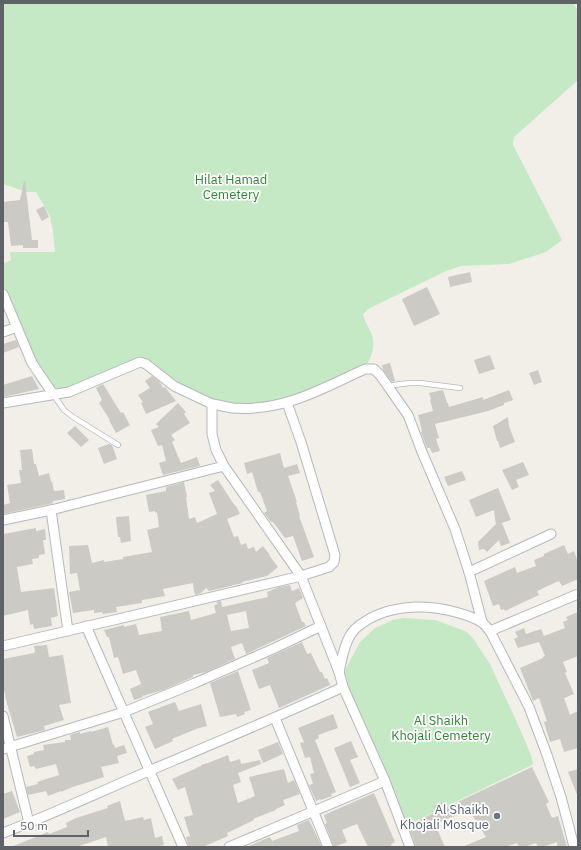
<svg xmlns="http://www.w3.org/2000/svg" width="581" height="850" font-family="'IBM Plex Sans',sans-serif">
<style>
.green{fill:#c5e8c5}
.building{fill:#cccac5;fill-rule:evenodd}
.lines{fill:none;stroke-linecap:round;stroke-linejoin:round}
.lane-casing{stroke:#b5b8bc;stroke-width:6}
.street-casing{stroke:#b5b8bc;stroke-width:11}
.lane{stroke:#fff;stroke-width:4.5}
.street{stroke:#fff;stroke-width:9}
.worship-dot{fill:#6b7280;stroke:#fff;stroke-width:1.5}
.labels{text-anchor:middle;stroke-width:3.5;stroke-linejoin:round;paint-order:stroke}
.park-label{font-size:13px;fill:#348238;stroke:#fff}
.worship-label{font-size:13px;fill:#5b616d;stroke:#fff;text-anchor:end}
</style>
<rect width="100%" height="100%" fill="#f1efe8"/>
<g class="green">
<path d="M3 3H573L578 11V80L514 137 513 145 562 240 546 252 509 264 461 266 446 271 370 308 363 314C365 323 369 327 372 335 376 349 370 361 362 371L282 406 236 413 220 408 171 385 141 358 59 392C48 391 44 391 37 382L18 341 3 300V264L11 260 10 252H55L53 232 50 216 36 192H27L3 184Z"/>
<polygon points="403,618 435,620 465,631 472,637 490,664 519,727 531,755 533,764 528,767 407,825 344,682 345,670 360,642 375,628 393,620"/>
</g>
<g class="building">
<polygon points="24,181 25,181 32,240 38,240 38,248 23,248 23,245 11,246 8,222 3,222 3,202 20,200"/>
<polygon points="44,206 49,217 42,221 36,210"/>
<polygon points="470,272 472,282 450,287 448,277"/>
<polygon points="427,287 440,314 414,326 402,299"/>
<polygon points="16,340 19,347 3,353 3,344"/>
<polygon points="490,355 495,369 479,374 474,360"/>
<polygon points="390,363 395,381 392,382 383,370 382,365"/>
<polygon points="538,370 542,382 534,385 529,373"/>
<polygon points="32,376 39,389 3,397 3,385"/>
<polygon points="152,376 159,381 163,388 165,387 176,401 146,414 141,403 143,402 138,395 150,388 145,381"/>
<polygon points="103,384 121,413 123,412 130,425 116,433 109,420 110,420 99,403 102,400 96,388"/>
<polygon points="443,390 447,403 448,403 449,407 483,397 483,400 509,390 513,400 504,403 504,405 488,411 435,424 439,438 436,439 440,451 432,453 430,448 427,448 421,432 422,431 418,415 433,411 430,400 431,399 429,393"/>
<polygon points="178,403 186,412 184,414 190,423 171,435 175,440 172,442 181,463 197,457 200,466 163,475 159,463 166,461 162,445 158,446 151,430 159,427 156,424"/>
<polygon points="508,417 509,426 515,442 500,448 498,441 497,441 493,426"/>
<polygon points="75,426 89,440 81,447 67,433"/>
<polygon points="109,444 112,445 117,459 104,464 98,448"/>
<polygon points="32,449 34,464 36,464 39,476 49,473 51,482 52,481 54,491 64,490 65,499 53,501 53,503 50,504 3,514 3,505 10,503 7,485 21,483 19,470 22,470 20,450"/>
<polygon points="280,453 284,468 297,464 300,473 288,476 297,502 296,502 300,516 299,516 314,557 302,561 293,536 285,538 273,522 271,522 264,513 267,511 260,492 258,492 252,472 247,474 244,463"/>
<polygon points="523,462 529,475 516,480 519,487 512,490 502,470"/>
<polygon points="462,471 466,480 448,486 444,477"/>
<polygon points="218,480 235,506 236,506 240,514 227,519 234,537 238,536 241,545 246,543 248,549 254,547 256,552 263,546 270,555 269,555 278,567 267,576 242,582 243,583 209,591 206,588 201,593 196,595 194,592 193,583 163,589 165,596 142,600 142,603 116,607 117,612 103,614 102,612 94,613 94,610 73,613 69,592 80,590 77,573 70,574 69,546 88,545 92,563 104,560 104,562 123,559 123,557 152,552 147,530 159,527 157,512 155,513 155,511 149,512 146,495 166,491 166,487 184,482 187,497 186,497 189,519 195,517 197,523 217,514 209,493 215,491 210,485"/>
<polygon points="498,488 511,520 502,523 510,543 501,546 499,540 487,552 484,549 479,550 478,542 496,524 495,519 494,510 476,517 469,500"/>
<polygon points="129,516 131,541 121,543 120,537 118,537 116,517"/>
<polygon points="36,528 36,531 45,529 46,540 43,540 45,554 39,555 39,558 32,559 33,564 17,567 21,592 54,588 58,616 51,618 52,626 34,629 33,624 30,625 28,610 3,616 3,534"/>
<polygon points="564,545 568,554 574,551 578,563 578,579 562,586 559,581 537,591 539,595 505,611 504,609 501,610 499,604 493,606 484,581 515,567 517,573 536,566 534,560 544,556 544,554"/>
<path d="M290 585 292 591 299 588 303 598 295 603 302 622H304L306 626 246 654 242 643 231 647 235 659 206 672 193 675V677L163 690 142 696 143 697 134 700 130 689 141 684 136 670 123 674 118 657 114 658 109 637H107L104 630 124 625V627L136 624 139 635 162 631 160 617 189 611 191 620 216 613 214 605 218 604 216 602 221 601 222 607 268 597 267 592 279 587ZM246 611 249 628 231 631 227 615Z"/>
<polygon points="578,612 578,656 563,662 567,672 565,673 574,694 564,698 570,715 578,711 578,748 564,752 560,739 550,742 544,722 547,721 539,698 533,701 520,668 543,658 543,657 545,656 539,642 518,648 514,639 518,637 515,632 524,628 526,634 541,629 544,636 565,628 563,622 568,620 566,617"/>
<polygon points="302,642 307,654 311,653 320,672 322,672 325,679 327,678 330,685 279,708 270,685 259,689 252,670 269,663 267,658"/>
<polygon points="47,645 49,657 63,655 71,703 59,705 64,720 44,726 45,730 17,737 7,704 3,685 3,659 34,653 35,652 34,646"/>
<polygon points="238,671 251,710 244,712 245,714 237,717 236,714 220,717 210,683"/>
<polygon points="175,702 179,711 201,704 207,726 196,729 172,739 173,741 155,749 145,727 153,724 148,712"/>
<polygon points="333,714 338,728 318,735 319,738 315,740 336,792 331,794 332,796 321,800 320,799 316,801 309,785 313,784 310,774 314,773 310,757 305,758 300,743 304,742 298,728"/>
<polygon points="108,727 113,745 114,744 115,748 124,745 127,753 117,756 119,763 101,767 104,777 73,787 61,792 61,791 48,796 46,791 28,795 26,787 38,784 37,782 59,775 56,764 36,769 34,766 30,767 27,756 34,754 34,752 44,750 43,745 65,742 65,740 71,740 70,735 80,732 80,734 91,731 91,732"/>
<polygon points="351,741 358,757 350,760 360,783 350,787 334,748"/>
<polygon points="278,742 283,754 263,763 258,750"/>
<polygon points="228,755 230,762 240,759 241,764 260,760 261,764 238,773 241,782 233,785 238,803 255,796 249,777 284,769 288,783 294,780 300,794 283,800 285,805 276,809 276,810 253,819 254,820 227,833 228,836 203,847 189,847 186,837 190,836 184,817 193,815 185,787 178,790 172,779 201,766 201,765 208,763"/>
<polygon points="532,767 549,802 546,804 552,818 558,816 567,847 557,847 557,842 543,847 538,847 536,843 524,847 519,847 517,843 505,847 462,847 486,837 469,810 435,824 445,847 416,847 408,825 436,812 434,806 444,801 447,807"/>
<polygon points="578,769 578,797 568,772"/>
<polygon points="12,791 20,812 3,819 3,794"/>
<polygon points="374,793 395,842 391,844 392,847 368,847 357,824 342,830 347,842 334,847 325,824 327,823 324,815"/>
<polygon points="120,801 125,821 143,817 144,820 151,818 155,838 162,836 164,845 156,847 108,847 106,837 76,847 11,847 48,832 49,834 67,827 66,823 76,818 108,808 107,806"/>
<polygon points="309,820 322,847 249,847 249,846 270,837 272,841 299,831 297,825"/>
</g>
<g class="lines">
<g class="lane-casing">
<g id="lane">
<polyline points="387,386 409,383 420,383 460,388"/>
<polyline points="53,394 64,410 73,417 118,445"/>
</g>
</g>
<g class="street-casing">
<g id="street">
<polyline points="3,294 32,363 53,394"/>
<polyline points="3,332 17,327"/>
<polyline points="3,403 69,392 140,362 146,364 174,386 212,404 212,434 216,450 224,466 301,576 339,672 343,687 385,781 410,847"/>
<path d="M212 404C219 405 226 407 233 408 283 412 321 389 365 369H374L380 375 408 415 422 452 455 529 469 572 482 622"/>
<polyline points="51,510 68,631"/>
<polyline points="3,520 51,510 224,466"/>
<polyline points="469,572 551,534"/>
<polyline points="86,626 183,847"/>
<polyline points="490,631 578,594"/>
<polyline points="3,646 301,576 329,567 334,562 335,555 301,442 287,403"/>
<path d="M339 672C342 659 345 639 355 629 383 604 425 603 459 613 466 615 475 618 481 622 485 624 487 628 490 631L529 707 547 755 561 797 569 827 574 847"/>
<polyline points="3,716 29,823"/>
<polyline points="275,718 328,847"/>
<polyline points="3,749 124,712 195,683 275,648 321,626"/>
<path d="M3 833C53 814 102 791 151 770 215 743 280 716 343 687"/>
<polyline points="229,847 385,781"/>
</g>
</g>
<use href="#lane" class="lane"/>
<use href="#street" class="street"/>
</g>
<circle class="worship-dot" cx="497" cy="816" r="4"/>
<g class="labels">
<g class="park-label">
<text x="231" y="184">Hilat Hamad<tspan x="231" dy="15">Cemetery</tspan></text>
<text x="441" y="725">Al Shaikh<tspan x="441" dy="15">Khojali Cemetery</tspan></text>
</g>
<g class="worship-label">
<text x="489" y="814">Al Shaikh<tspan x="489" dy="15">Khojali Mosque</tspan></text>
</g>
</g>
<rect width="581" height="850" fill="none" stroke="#5f6368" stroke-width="8"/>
<path d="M14 830v6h74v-6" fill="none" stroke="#5f6368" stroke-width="2"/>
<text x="20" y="830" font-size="12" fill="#5f6368" stroke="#ffffff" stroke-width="3" paint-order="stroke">50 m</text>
</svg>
